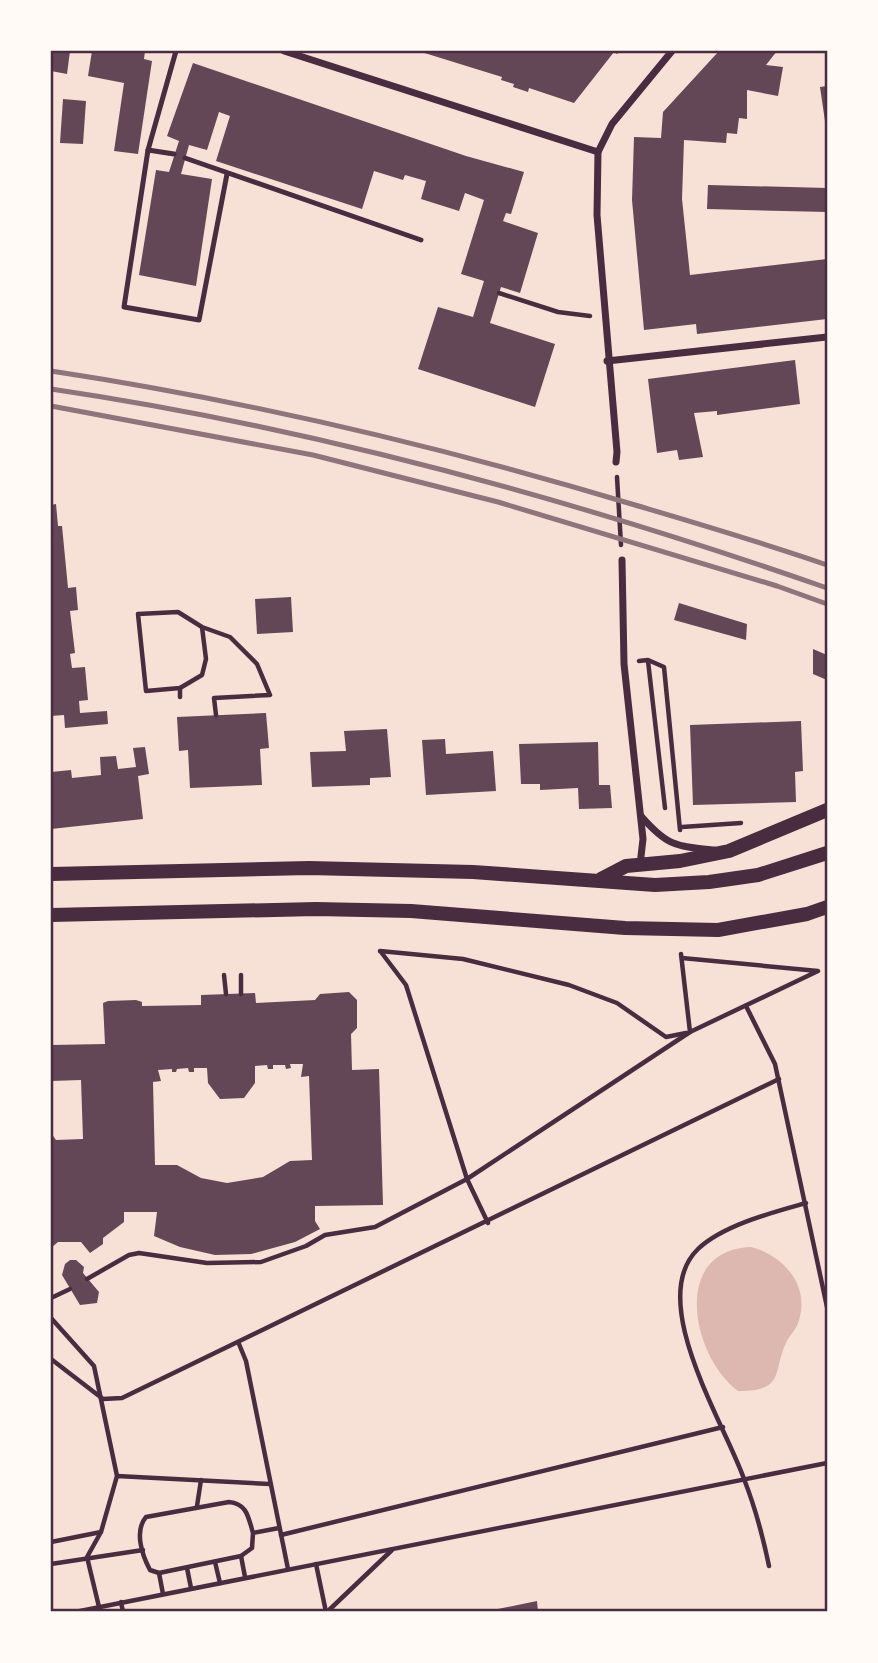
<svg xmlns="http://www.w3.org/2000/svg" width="878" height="1663" font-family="Jost,sans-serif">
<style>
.water{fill:#dcb8b0}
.building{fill:#644757;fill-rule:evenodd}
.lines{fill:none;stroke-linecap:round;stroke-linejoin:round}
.path{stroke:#4a2c40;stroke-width:4.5}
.service{stroke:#4a2c40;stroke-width:5}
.minor{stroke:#4a2c40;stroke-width:7}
.secondary{stroke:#4a2c40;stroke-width:14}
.rail{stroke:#8f747c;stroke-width:5}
.neatline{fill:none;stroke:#4a2c40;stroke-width:2.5}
</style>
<rect width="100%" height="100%" fill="#f7e1d7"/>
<path class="water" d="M751 1247C783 1255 810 1285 799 1320 797 1328 792 1333 788 1339 771 1370 788 1391 738 1391 692 1357 670 1250 751 1247Z"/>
<g class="building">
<polygon points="51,51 70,51 67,74 51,71"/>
<polygon points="92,51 145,51 144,59 152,61 138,154 114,151 124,83 88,76"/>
<polygon points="418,51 620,51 617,54 614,52 574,103 529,88 528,92 513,87 514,84 501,80 502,77"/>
<polygon points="719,51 777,51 766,65 783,67 778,96 747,90 747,119 739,118 737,134 727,133 726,143 684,140 682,199 690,275 827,259 827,319 697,334 696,324 644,330 632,200 634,137 661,138 663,112"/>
<polygon points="193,63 466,156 524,172 511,214 506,213 503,221 538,233 520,293 501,287 490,323 555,344 535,407 418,369 438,307 473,317 484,281 461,274 484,200 465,193 459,211 421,199 426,181 405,175 403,180 374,171 362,209 216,161 230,116 219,112 207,150 189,145 181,174 212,179 196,286 139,275 156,170 169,172 179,141 167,136"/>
<polygon points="827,86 827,128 826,128 820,87"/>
<polygon points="63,99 86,101 83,144 60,143"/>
<polygon points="708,185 827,188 827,212 707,209"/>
<polygon points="795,360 800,404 717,415 717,411 694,413 703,457 679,460 677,450 657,453 648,379"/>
<polygon points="56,504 58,526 62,526 68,588 76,587 78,610 70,611 75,653 70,654 72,668 85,667 88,700 79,701 80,713 107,711 108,724 65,728 64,715 51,716 51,505"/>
<polygon points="291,597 293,632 257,634 255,599"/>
<polygon points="679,603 747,624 746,640 674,620"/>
<polygon points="813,649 827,655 827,680 813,674"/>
<polygon points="266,713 269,748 260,749 262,785 190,788 188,750 179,751 177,717"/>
<polygon points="801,721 803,771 795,772 796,802 693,805 690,725"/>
<polygon points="387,729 391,777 370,778 370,785 312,787 310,752 346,751 344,731"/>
<polygon points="445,739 446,754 493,751 496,791 426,795 422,740"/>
<polygon points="598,742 599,785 610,785 612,808 579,809 578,788 540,790 540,784 521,784 519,744"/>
<polygon points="145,747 149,774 138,776 143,819 51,829 51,772 71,770 72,778 101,775 100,757 116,756 118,769 136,767 133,748"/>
<path d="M349 992 357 1000V1028L351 1034 352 1070 379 1069 383 1205 315 1206V1221L320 1229 295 1242 251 1254 215 1255 180 1247 154 1236 157 1212H124V1222L103 1238V1244L90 1253 81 1242H58L51 1248V1133L56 1140 83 1139 81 1080 51 1081V1045L105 1044 103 1003 108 1001 136 1000 142 1002V1006L201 1005V995L255 993 256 1003 315 1000 320 994ZM290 1064H303L301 1077 309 1076 312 1160 290 1161 263 1177 227 1183 201 1178 177 1165H155L153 1082 161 1081 158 1070 172 1069V1072H176L177 1069 188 1068 189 1072H194V1068H207L208 1083 220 1099 244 1098 255 1083V1066L267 1065 268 1069H273V1065H285L286 1069 291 1068Z"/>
<polygon points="70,1260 76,1260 84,1267 83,1273 99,1292 97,1303 80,1305 62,1275 65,1264"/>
<polygon points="537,1601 538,1612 488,1612 488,1611"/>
</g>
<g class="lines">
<g class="path">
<polyline points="499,293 558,312 590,316"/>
<polyline points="617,477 621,545"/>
<polyline points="202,627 206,659 202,675 180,688 146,691 138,614 178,612 202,627 230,637 257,664 270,695 214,698 216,715"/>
<polyline points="639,661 648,660 664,667 680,830"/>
<polyline points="648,661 665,808"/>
<polyline points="180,688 180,697"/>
<polyline points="682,827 741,823"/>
<polyline points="380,951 463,959 569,985 617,1003 666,1037 686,1033"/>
<polyline points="381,952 406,985 467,1179 488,1223"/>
<polyline points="681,954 690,1032"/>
<polyline points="224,975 226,994"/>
<polyline points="241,994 241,975"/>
<polyline points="746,1006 775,1064 827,1307"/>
<polyline points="87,1279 129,1255 139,1253 207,1263 261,1262 306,1246 325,1235 375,1227 467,1179 690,1032 818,971 682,958"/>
<polyline points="51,1298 70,1289"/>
<polyline points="51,1318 94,1366 117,1476"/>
<polyline points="239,1344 246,1361 288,1569"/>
<polyline points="51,1359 103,1399 122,1398 779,1079"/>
<polyline points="197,1506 201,1480"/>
<path d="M253 1533 252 1548 241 1556 159 1573 150 1570C142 1555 134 1531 146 1517L229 1502C247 1504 248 1516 253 1533L279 1528"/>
<polyline points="281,1535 723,1427"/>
<polyline points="51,1542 101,1532"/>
<polyline points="241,1556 245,1577"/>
<polyline points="215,1562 220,1583"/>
<polyline points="51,1564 143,1550"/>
<polyline points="316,1564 326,1612"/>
<path d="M769 1566C763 1537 755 1507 744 1479 725 1424 645 1300 698 1249 723 1225 774 1212 806 1203"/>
<polyline points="187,1568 191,1588"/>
<polyline points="159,1573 163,1594"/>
<polyline points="121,1602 123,1612"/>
<polyline points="99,1607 87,1557 101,1532 117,1476 270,1484"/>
<polyline points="75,1612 827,1463"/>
<polyline points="327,1612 392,1550"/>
</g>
<g class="service">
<polyline points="176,51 148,150 124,307 199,320 227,174"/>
<polyline points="148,150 174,154"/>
<polyline points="185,158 421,240"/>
</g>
<g class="minor">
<polyline points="284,51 598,152"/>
<polyline points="607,361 827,337"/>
<polyline points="616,462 617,452 597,215 598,152 612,124 672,51"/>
<polyline points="622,560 624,664 643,839 640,865"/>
<path d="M641 816C667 846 675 846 714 850"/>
</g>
<g class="secondary">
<polyline points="51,874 309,868 473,872 655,885 709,882 758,875 827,853"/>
<polyline points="601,879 626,866 680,861 729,851 827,810"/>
<polyline points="51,915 316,909 411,911 625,928 718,930 807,914 827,907"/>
</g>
<g class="rail">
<path d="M51 371C249 401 443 447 635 505 699 524 764 543 827 565"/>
<path d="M51 389C316 428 575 500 827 588"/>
<polyline points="51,406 313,455 498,502 777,586 827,604"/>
</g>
</g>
<rect width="878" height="1663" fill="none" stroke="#fffaf5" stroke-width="105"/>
<rect x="52" y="52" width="774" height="1558" class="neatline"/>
</svg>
